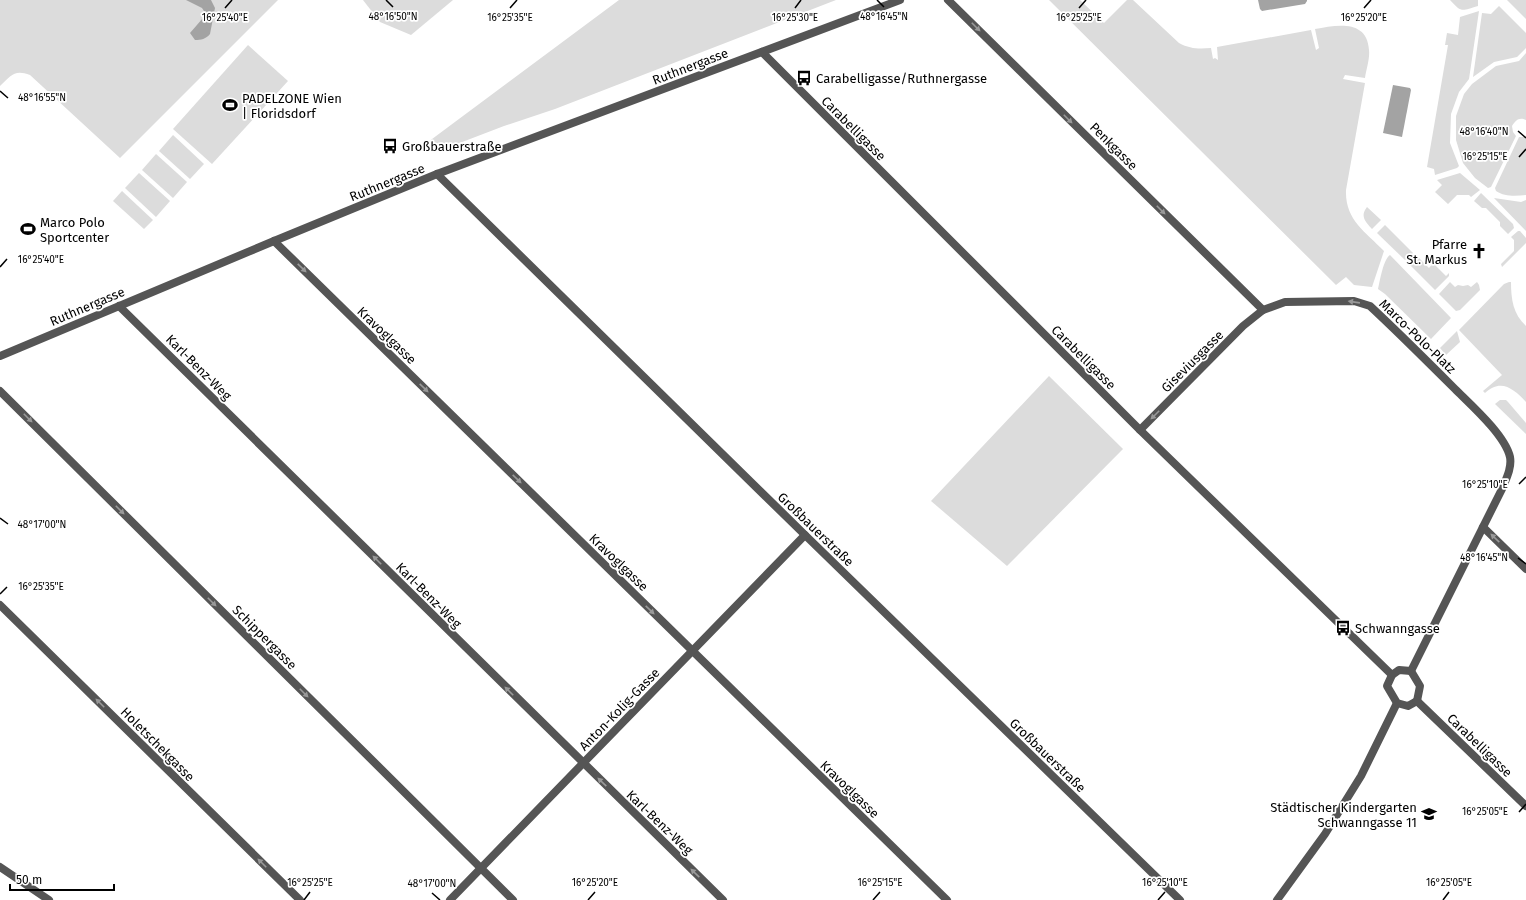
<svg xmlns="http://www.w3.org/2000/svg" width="1526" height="900" font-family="'Fira Sans',sans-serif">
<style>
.green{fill:#dcdcdc}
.water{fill:#a3a3a3}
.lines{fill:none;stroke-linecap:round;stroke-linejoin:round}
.minor{stroke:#555;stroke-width:8}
.tertiary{stroke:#555;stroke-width:8}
.oneway{fill:#999}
.ticks{fill:none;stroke:#000;stroke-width:1.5}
.labels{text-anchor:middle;stroke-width:3.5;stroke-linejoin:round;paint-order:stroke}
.street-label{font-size:13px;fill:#000;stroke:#fff}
.poi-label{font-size:13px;fill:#000;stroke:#fff;text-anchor:start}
.ticks-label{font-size:10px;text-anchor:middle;fill:#000;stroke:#fff;stroke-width:3.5;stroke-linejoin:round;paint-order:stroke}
</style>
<rect width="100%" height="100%" fill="#fff"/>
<g class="green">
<path d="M0 0H278L120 158 30 75C14 69 11 76 0 86Z"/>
<polygon points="363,0 453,0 411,35 380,22"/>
<polygon points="619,0 836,0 555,109 504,126 457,144 432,152 424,145"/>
<path d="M1049 0H1080L1104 23 1127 0H1133L1179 43C1190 49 1199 49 1211 48L1213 59 1215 58 1218 60 1217 47 1311 30 1316 50 1319 48 1315 29C1337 25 1367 19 1369 50 1370 59 1366 70 1365 78L1345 75 1343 79 1365 83 1346 190C1345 220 1365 231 1384 251L1372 287 1354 285 1346 277 1336 285Z"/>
<path d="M1450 0H1478V6C1461 11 1462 13 1450 0Z"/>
<polygon points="1507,0 1526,0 1526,19"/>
<polygon points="1499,6 1526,33 1526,48 1517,57 1494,62 1473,77 1482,13 1491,14"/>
<polygon points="1479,11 1469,79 1459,92 1451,114 1450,143 1459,166 1457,168 1435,175 1434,169 1427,167 1448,45 1445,45 1447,33 1458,35 1460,17"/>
<polygon points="248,45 288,81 212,164 173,129"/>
<path d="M1526 53V120C1519 117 1516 120 1512 126L1513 132 1516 136 1491 187 1488 188 1475 178 1463 163 1456 140V116L1464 94 1472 84 1496 66 1519 61Z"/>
<polygon points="173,135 204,164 190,179 159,151"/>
<path d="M1526 136V195C1516 196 1505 197 1496 191L1495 188 1519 137H1524Z"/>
<polygon points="156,154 187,182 173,198 142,170"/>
<polygon points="139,173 170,201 156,217 125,188"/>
<polygon points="1460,173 1480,190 1471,197 1469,195 1457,195 1448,204 1435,192 1442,185 1437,180"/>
<polygon points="122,191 153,220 144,229 113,201"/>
<polygon points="1481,193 1513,224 1514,228 1508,234 1500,226 1500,222 1486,208 1482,208 1474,201"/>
<polygon points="1494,198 1521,202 1526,200 1526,231"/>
<path d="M1367 207 1381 220 1372 229C1365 221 1360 216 1367 207Z"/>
<polygon points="1385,225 1413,253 1405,260 1377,233"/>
<polygon points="1518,231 1520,231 1526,238 1526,243 1502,267 1501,264 1514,251 1514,240 1511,237"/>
<path d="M1390 255 1451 318 1431 339 1385 294 1378 289C1380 281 1383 260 1390 255Z"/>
<polygon points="1418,257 1429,268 1433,263 1446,276 1449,273 1449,276 1435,290 1410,265"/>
<polygon points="1450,282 1455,287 1458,285 1463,286 1468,285 1471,287 1477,282 1479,285 1480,290 1460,310 1456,311 1439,294"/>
<path d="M1509 282H1511C1511 299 1513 314 1526 326V402C1514 389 1501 378 1485 393L1483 391 1502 375 1459 330 1504 284Z"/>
<polygon points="1457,331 1460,342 1446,355 1440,348"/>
<polygon points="1049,376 1123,449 1007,566 931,501"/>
<polygon points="1500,400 1506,400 1508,402 1526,423 1526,434 1495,404"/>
</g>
<g class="water">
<path d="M186 0H211L215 8 210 34C206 39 201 40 195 40L190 33 203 18 204 11 202 8Z"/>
<polygon points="1258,0 1307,0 1307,1 1305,4 1262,11 1260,9"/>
<polygon points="1393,85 1410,88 1411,90 1402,137 1383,133"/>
</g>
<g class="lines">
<g class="minor">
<polyline points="948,0 1263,310"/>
<polyline points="762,52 1140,430 1392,675"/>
<polyline points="437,174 805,535 1180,900"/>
<polyline points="274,241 947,900"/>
<polyline points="119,306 723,900"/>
<polyline points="0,391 513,900"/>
<path d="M1140 430 1243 326 1263 310 1285 302 1354 301 1370 306C1399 333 1427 361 1455 389 1471 405 1505 435 1510 457 1512 468 1506 479 1502 489L1411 671"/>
<polyline points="1483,527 1526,569"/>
<polyline points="0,605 300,900"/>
<polyline points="1411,671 1399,670 1392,675 1387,686 1397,703 1408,706 1417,701"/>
<polyline points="1411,671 1420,686 1417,701"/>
<polyline points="1417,701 1526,806"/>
<polyline points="0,867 49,900"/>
<polyline points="450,900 805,535"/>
<polyline points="1277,900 1325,834 1361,776 1397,703"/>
</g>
<polyline class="tertiary" points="0,356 274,241 437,174 900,0"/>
</g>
<defs><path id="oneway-solid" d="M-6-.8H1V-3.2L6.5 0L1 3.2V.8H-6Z"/></defs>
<g class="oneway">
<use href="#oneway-solid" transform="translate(976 27) rotate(45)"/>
<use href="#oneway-solid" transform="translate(1068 119) rotate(45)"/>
<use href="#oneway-solid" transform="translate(1161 210) rotate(45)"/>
<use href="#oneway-solid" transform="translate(302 268) rotate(44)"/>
<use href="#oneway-solid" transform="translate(1354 302) rotate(-172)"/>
<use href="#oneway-solid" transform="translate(424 388) rotate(44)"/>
<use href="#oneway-solid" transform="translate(1155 415) rotate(135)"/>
<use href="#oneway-solid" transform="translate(28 418) rotate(45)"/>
<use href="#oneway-solid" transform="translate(517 479) rotate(44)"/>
<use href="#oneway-solid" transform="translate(120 510) rotate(45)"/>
<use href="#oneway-solid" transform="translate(1495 538) rotate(-136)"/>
<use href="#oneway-solid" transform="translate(377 560) rotate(-135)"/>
<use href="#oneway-solid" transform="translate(212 602) rotate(45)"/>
<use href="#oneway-solid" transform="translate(650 610) rotate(44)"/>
<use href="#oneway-solid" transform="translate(509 691) rotate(-135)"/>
<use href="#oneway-solid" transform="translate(304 693) rotate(45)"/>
<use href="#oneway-solid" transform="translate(100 703) rotate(-135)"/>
<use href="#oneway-solid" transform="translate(602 782) rotate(-136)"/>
<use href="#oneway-solid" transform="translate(262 863) rotate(-135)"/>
<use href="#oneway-solid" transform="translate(695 873) rotate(-136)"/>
</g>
<path class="ticks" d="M386 0 393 7M877 0 884 7M225 8 232 0M510 8 517 0M795 8 801 0M1079 8 1086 0M1364 8 1371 0M0 91 8 98M1518 131 1526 138M1519 157 1526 149M0 267 7 259M1519 484 1526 477M0 518 8 524M1518 558 1526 564M0 594 7 587M1519 812 1526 804M432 893 440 900M304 900 310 892M588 900 595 892M873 900 880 892M1158 900 1165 892M1443 900 1449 892"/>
<defs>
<g id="bus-bare" transform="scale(1.2)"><path d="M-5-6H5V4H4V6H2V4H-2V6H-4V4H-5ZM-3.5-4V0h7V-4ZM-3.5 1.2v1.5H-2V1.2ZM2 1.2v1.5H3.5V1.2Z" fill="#000" stroke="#fff" stroke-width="2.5" paint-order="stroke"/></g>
<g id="stadium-bare" transform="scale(1.2)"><path d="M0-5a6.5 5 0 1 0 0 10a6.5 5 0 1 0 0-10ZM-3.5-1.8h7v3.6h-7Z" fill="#000" stroke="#fff" stroke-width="2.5" paint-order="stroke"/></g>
<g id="church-bare" transform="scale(1.2)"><path d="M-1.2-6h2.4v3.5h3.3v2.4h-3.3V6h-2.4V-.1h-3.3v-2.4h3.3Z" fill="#000" stroke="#fff" stroke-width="2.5" paint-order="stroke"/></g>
<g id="school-bare" transform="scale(1.2)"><path d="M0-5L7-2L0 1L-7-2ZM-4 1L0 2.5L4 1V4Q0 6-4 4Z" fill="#000" stroke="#fff" stroke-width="2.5" paint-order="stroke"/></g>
</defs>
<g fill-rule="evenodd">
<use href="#bus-bare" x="804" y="78"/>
<use href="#stadium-bare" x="230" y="105"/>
<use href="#bus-bare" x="390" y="146"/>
<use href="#stadium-bare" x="28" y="229"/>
<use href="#church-bare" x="1479" y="251"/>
<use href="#bus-bare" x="1343" y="628"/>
<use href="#school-bare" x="1429" y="814"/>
</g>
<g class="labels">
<g class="street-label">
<text transform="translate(690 66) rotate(-21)" y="5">Ruthnergasse</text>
<text transform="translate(854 128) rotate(45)" y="5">Carabelligasse</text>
<text transform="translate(1114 146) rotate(45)" y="5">Penkgasse</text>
<text transform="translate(387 182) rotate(-22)" y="5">Ruthnergasse</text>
<text transform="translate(87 306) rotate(-23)" y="5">Ruthnergasse</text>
<text transform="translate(387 335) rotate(44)" y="5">Kravoglgasse</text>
<text transform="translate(1418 336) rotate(44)" y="5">Marco-Polo-Platz</text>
<text transform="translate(1084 357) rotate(45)" y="5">Carabelligasse</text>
<text transform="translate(1192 361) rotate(-45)" y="5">Giseviusgasse</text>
<text transform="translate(199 367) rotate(45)" y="5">Karl-Benz-Weg</text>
<text transform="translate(816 529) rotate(44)" y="5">Großbauerstraße</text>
<text transform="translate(619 562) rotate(44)" y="5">Kravoglgasse</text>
<text transform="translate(429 595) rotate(45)" y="5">Karl-Benz-Weg</text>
<text transform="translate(265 637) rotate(45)" y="5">Schippergasse</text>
<text transform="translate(619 709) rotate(-46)" y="5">Anton-Kolig-Gasse</text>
<text transform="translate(158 744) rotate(45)" y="5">Holetschekgasse</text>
<text transform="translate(1480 745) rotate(44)" y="5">Carabelligasse</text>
<text transform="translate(1048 755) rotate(44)" y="5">Großbauerstraße</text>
<text transform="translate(850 789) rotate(44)" y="5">Kravoglgasse</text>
<text transform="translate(660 822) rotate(44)" y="5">Karl-Benz-Weg</text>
</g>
<g class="poi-label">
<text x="816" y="83">Carabelligasse/Ruthnergasse</text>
<text x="242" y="103">PADELZONE Wien<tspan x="242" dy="15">| Floridsdorf</tspan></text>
<text x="402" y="151">Großbauerstraße</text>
<text x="40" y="227">Marco Polo<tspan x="40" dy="15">Sportcenter</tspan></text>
<text x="1467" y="249" text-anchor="end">Pfarre<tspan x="1467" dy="15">St. Markus</tspan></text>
<text x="1355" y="633">Schwanngasse</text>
<text x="1417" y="812" text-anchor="end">Städtischer Kindergarten<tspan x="1417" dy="15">Schwanngasse 11</tspan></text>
</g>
</g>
<g class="ticks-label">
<text x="393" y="20">48°16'50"N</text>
<text x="884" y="20">48°16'45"N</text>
<text x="225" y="21">16°25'40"E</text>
<text x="510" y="21">16°25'35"E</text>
<text x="795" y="21">16°25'30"E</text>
<text x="1079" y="21">16°25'25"E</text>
<text x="1364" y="21">16°25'20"E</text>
<text x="42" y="101">48°16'55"N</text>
<text x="1484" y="135">48°16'40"N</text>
<text x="1485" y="160">16°25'15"E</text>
<text x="41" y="263">16°25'40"E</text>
<text x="1485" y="488">16°25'10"E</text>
<text x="42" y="528">48°17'00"N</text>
<text x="1484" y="561">48°16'45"N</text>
<text x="41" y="590">16°25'35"E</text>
<text x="1485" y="815">16°25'05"E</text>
<text x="310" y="886">16°25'25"E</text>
<text x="595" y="886">16°25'20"E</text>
<text x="880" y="886">16°25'15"E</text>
<text x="1165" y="886">16°25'10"E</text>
<text x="1449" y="886">16°25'05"E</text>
<text x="432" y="887">48°17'00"N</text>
</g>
<path d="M10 884v6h104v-6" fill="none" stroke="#000000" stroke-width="2"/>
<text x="16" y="884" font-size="12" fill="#000000" stroke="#ffffff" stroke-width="3" paint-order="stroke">50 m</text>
</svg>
